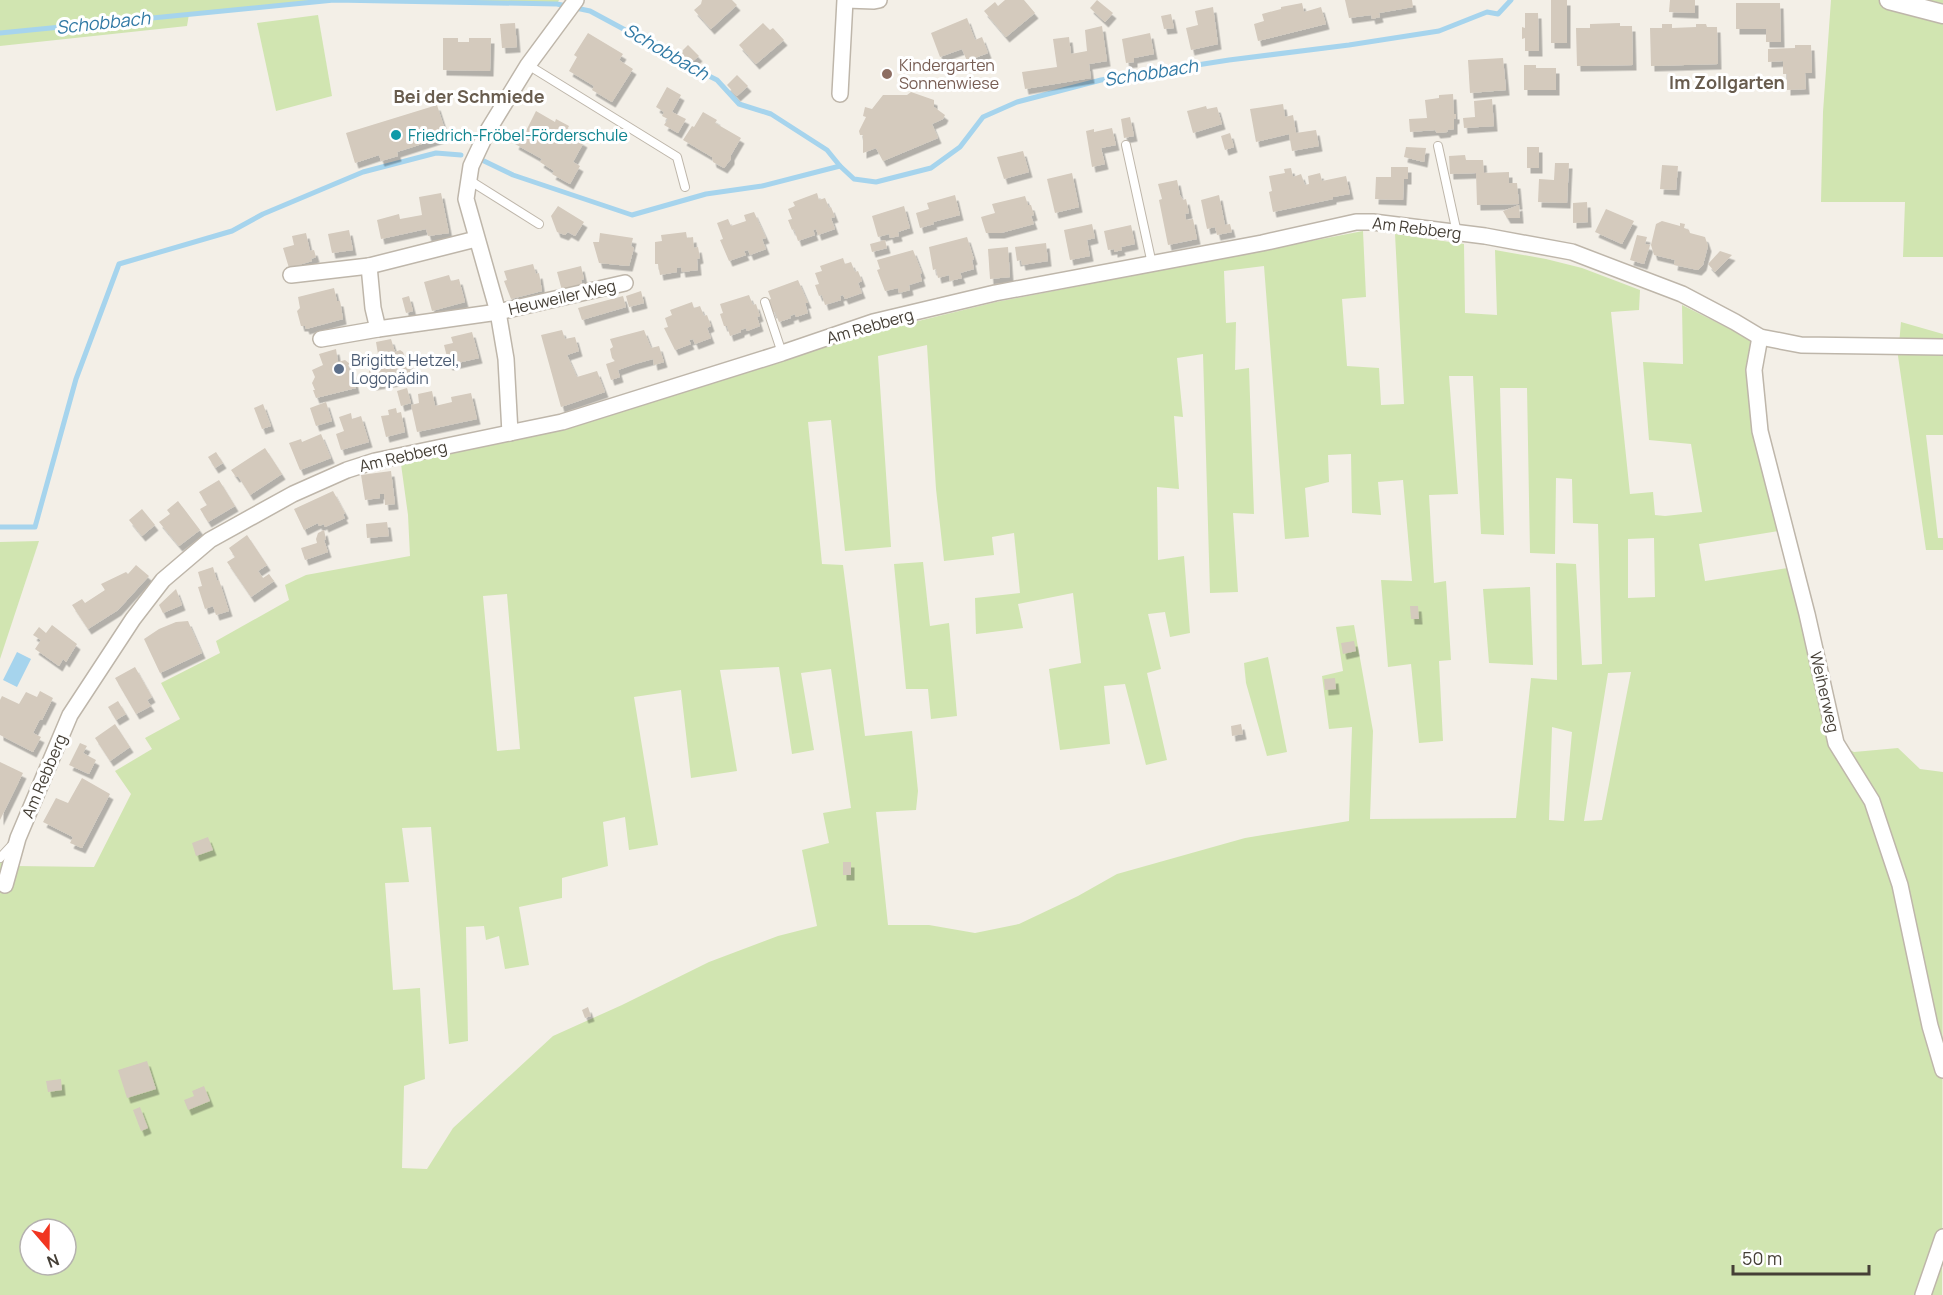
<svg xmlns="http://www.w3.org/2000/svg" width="1943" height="1295" font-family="Manrope,sans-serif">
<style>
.green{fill:#d1e5b1;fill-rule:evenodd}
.water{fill:#a6d4ed}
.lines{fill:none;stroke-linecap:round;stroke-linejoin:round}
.stream{stroke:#a6d4ed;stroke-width:5}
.building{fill:#d4cabd;filter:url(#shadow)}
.service-casing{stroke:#beb6aa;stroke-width:10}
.minor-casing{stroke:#beb6aa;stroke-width:18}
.tertiary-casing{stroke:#beb6aa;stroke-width:21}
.service{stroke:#fff;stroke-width:8}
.minor{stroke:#fff;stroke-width:15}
.tertiary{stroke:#fff;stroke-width:18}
.education-dot{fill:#8d6e63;stroke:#fff;stroke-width:2}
.culture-dot{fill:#0f9aa8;stroke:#fff;stroke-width:2}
.service-dot{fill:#5c6f8a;stroke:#fff;stroke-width:2}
.labels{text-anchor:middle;stroke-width:6;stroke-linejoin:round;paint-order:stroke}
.education-label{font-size:16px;fill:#785e54;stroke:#fff;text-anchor:start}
.culture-label{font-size:16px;fill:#0d838f;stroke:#fff;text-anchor:start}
.street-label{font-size:16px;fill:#453f36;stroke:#fff}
.service-label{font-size:16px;fill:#4e5e75;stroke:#fff;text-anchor:start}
.water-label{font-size:18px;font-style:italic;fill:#327aa5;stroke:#fff}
.neighbourhood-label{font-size:18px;font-weight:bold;fill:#685c4e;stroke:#fff}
</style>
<defs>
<filter id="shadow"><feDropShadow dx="3.5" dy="5.5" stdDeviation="0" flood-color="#0004"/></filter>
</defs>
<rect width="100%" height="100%" fill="#f3efe7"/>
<g class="green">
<polygon points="0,0 559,0 557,4 334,0 189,14 187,26 0,46"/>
<polygon points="1831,0 1943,0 1943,257 1903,257 1905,202 1821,202 1823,112"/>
<polygon points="318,15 332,96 276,111 257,23"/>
<path d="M1363 231 1366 297 1342 299 1347 366 1379 368 1381 405 1404 404 1395 234 1464 244 1465 313 1497 315 1495 250 1546 259 1582 268 1640 290 1639 310 1611 312 1630 494 1653 492 1655 515 1665 516 1702 512 1691 444 1649 440 1643 362 1683 364 1682 305 1734 331 1735 322 1760 337 1754 370 1785 530 1699 544 1705 581 1794 567 1836 743 1854 752 1898 748 1920 769 1943 772 1942 1295H0V858L18 838 16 866 94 867 131 794 115 771 152 749 145 738 180 719 161 683 220 653 216 641 289 600 285 585 306 575 410 556 408 515 400 457 564 423 755 361 996 302ZM1264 266 1285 539 1309 537 1305 488 1329 482 1328 455 1351 454 1352 513 1381 515 1378 482 1403 480 1412 581 1381 580 1388 667 1411 664 1419 743 1443 741 1439 661 1451 660 1446 581 1434 583 1429 495 1458 494 1449 376H1473L1481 534 1504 535 1500 388H1527L1530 553 1555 554 1556 478 1572 479 1573 523 1598 524 1602 664 1582 665 1576 564 1556 563 1557 680 1531 678 1516 818 1370 819 1373 731 1354 625 1336 627 1343 671 1322 676 1329 729 1352 727 1349 821 1245 838 1117 874 1078 896 1019 924 975 933 929 925H888L876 812 916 810 918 791 912 731 865 736 843 565 822 564 808 422 831 420 845 551 891 547 878 356 927 345 936 489 944 561 994 555 992 537 1014 533 1020 593 975 598 976 634 1023 628 1018 604 1073 593 1081 663 1049 669 1060 750 1110 744 1104 686 1125 684 1146 765 1167 760 1147 673 1161 669 1148 614 1165 612 1170 637 1190 633 1184 556 1158 560 1157 487 1179 489 1174 416 1183 417 1177 358 1203 354 1210 593 1238 592 1233 513 1254 514 1249 368 1235 370 1236 322 1226 323 1224 271ZM1654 538 1655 597 1628 598V539ZM507 594 520 749 497 751 483 596ZM779 667 792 754 814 750 801 673 831 669 851 808 823 813 829 843 802 850 817 926 778 936 709 962 622 1005 553 1036 453 1128 427 1169 402 1168 404 1086 425 1079 420 988 393 990 385 883 409 882 402 828 431 827 449 1044 468 1041 466 927 484 926 486 940 499 936 505 969 529 965 519 907 562 898V878L608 866 603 822 625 817 629 850 658 845 634 697 681 690 691 778 737 771 720 670ZM1631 672 1602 820 1584 821 1608 673ZM1552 727 1572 732 1564 821 1549 820ZM30 1229H66V1265H30Z"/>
<polygon points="1901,322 1943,334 1943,435 1926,435 1938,538 1943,538 1943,550 1926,550 1898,356"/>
<polygon points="39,541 0,659 0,542"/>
<polygon points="923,562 930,626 949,623 957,716 931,719 928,689 906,689 894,564"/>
<polygon points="1530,587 1533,665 1489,663 1483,589"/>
<polygon points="1268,657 1287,752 1267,756 1246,683 1244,663"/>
</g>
<polygon class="water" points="17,652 31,659 17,687 3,680"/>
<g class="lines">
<g class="stream">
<polyline points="0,33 334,0 557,4 590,11 629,32 659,44 679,61 717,80 739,104 771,114 827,150 840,166 854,179 876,182 931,168 960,147 983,117 1017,102 1101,80 1229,60 1349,45 1439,31 1487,12 1498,14 1511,0"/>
<polyline points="484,161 513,175 632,215 706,194 762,186 840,166"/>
<polyline points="0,527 35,527 76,379 119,264 232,231 263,214 363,172 436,153 461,155"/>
</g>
</g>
<g class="building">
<polygon points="702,0 732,0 737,5 711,29 694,10 701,4"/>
<polygon points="1005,0 1024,0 1035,13 1006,37 984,11 995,2 998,6"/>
<polygon points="1097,0 1113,13 1105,22 1090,8"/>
<polygon points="1345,0 1412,0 1413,7 1379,13 1380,17 1372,19 1371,15 1349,18"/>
<rect x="1551" y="0" width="16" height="43"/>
<polygon points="1670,0 1695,0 1695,13 1669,12"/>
<polygon points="1302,3 1304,12 1321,7 1326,24 1258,41 1254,24 1264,21 1262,14 1281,9 1281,7"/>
<polygon points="1736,3 1780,3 1781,42 1766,42 1766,29 1736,29"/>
<polygon points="1213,7 1218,44 1191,50 1186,28 1198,25 1195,11"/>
<polygon points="1525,13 1538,13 1539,51 1525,51 1525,38 1522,39 1522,27 1525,28"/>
<polygon points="1171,14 1174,28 1164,29 1161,16"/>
<polygon points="967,18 975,40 982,37 988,53 967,61 962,49 940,57 931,33"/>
<polygon points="515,23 517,47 502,48 500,24"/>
<polygon points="763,23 770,30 773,28 784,40 756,64 739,45"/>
<polygon points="1620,23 1620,26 1632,26 1633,65 1577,66 1576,28 1590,28 1590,24"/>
<polygon points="1662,24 1672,24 1672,28 1696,27 1696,24 1706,24 1707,27 1717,27 1718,64 1651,66 1650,28 1662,28"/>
<polygon points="1102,26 1107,61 1089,64 1091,78 1025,89 1022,72 1057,67 1053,39 1069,37 1071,54 1087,51 1085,30"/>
<polygon points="588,33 623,54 619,60 633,69 612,102 592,90 594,86 569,71 577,57 574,55"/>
<polygon points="1150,33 1154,54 1134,58 1134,62 1126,63 1122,39"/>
<polygon points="443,38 458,38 458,42 469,42 469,38 491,38 490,71 443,70"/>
<polygon points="688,45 699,56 687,66 677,56"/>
<polygon points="1795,45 1811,45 1812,73 1805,73 1806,89 1787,90 1787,74 1783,74 1783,61 1768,62 1768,49 1795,48"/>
<polygon points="1503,58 1506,90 1470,93 1468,60"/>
<polygon points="1524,65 1536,65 1536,68 1556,68 1556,90 1524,90"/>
<polygon points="737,75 748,86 737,96 727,85"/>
<polygon points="667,87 681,95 672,112 686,119 678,133 664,125 668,119 662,116 664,112 656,107"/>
<polygon points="911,92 934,100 934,107 945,115 943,119 932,124 938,138 883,161 876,148 863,153 863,135 860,135 859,131 866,117 863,116 865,107 872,109 883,95 907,95"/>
<polygon points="1453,94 1454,114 1456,114 1456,118 1454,119 1454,129 1448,130 1447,132 1437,133 1435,130 1410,132 1409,119 1427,118 1425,100 1439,98 1439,95"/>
<polygon points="1492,99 1494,126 1464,128 1463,118 1475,117 1474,101"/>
<polygon points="1283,104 1285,117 1293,115 1296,133 1316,130 1319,146 1292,151 1289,134 1256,142 1250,109"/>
<polygon points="437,105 447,136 397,152 398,156 381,161 379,155 355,163 346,133"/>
<polygon points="1206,106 1207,109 1217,107 1222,124 1193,133 1187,111"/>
<polygon points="536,111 555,122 556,119 569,126 566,132 584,142 573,162 580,166 570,184 552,174 554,171 540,162 542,159 515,144 523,129 526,131"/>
<polygon points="703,112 717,120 715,123 741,138 731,155 731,159 724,168 713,162 712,157 683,140 692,126 694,127"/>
<polygon points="1130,117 1134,136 1124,138 1121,119"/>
<polygon points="1112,128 1116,145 1101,148 1105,164 1092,167 1086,131 1094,129 1094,132"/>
<polygon points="1230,133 1234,147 1225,150 1221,136"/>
<polygon points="1406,147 1426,148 1424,162 1404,157"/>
<rect x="1527" y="147" width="12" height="21"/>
<polygon points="1023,151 1029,172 1004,179 997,157"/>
<polygon points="1465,155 1466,160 1483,160 1484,173 1509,172 1509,183 1517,183 1519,204 1477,205 1476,173 1450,174 1449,156"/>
<polygon points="1555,163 1569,163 1567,203 1538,202 1539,179 1554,180"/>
<polygon points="1662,165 1678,166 1676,190 1660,189"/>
<polygon points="1391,167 1408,167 1408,179 1404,179 1403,200 1375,199 1376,177 1391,177"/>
<polygon points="1291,168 1293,177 1301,174 1305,185 1309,184 1308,176 1320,173 1322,181 1346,176 1350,194 1333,197 1333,199 1273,212 1269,192 1272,191 1269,176 1285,173 1284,169"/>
<polygon points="1072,173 1079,207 1055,213 1047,179"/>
<polygon points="1177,180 1180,195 1183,200 1186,199 1189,213 1185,214 1186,220 1193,219 1197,239 1168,245 1159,200 1162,199 1158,184"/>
<polygon points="441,193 449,233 428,236 426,229 381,239 377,220 399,214 400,219 422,215 419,197"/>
<polygon points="817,193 819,200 825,198 829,208 831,207 835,217 831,218 835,229 818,235 816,229 813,230 815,235 798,241 794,229 792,230 788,220 792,219 788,209 795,206 793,202"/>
<polygon points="955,195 960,215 933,222 934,224 920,228 916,213 929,209 927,203"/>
<polygon points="1219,195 1225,225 1230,224 1232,232 1217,235 1215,227 1207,229 1201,200"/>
<polygon points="1025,196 1028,205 1031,205 1034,215 1031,216 1034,224 1001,233 986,233 981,217 995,213 992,204"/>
<polygon points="1587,202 1588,222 1573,223 1573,203"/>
<polygon points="1519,205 1520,218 1507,218 1503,211"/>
<polygon points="558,206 584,222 575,236 568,232 565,235 557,232 551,216"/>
<polygon points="904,206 910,228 898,232 899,236 890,238 889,234 878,237 872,216"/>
<polygon points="1606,209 1634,221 1622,244 1595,232"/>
<polygon points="754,212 766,238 762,239 766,249 750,255 748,250 744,251 746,255 729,261 720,240 723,239 717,223 728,219 731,226 746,221 744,215"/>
<polygon points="1662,221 1680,226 1680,223 1685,224 1684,228 1689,230 1690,233 1705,237 1708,246 1703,265 1698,270 1674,265 1675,260 1654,255 1651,245 1656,224"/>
<polygon points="1092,224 1095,238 1087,240 1090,256 1070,260 1064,230"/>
<polygon points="1131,225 1135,244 1121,247 1122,250 1114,252 1114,249 1108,250 1104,231"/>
<polygon points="349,230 353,250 332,253 328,234"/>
<polygon points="686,232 687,238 693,237 694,248 698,247 700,258 697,259 698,270 682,272 681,267 677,268 677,272 660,275 658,264 655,264 655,242 662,241 661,235"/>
<polygon points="306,233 310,251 314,250 316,257 311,259 312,261 289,268 283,248 294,245 292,236"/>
<polygon points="600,233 633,238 631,246 634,248 629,266 599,263 593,242 599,242"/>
<polygon points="1637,235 1647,237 1645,244 1650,245 1644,264 1630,260"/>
<polygon points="967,237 974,259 972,260 974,269 960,273 962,278 950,281 949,275 938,278 936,269 933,270 929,247"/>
<polygon points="885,240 887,248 872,252 870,244"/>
<polygon points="1046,243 1048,261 1022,265 1021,260 1017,261 1015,247"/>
<polygon points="1008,247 1010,277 990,279 988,249"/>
<polygon points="913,250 922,273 920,274 922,281 909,285 910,290 899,293 898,288 885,291 877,270 880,269 877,260"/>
<polygon points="1720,251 1732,255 1715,272 1708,264"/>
<polygon points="843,258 845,264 851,262 855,272 858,271 862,281 858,283 862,293 845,299 843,295 840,296 841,300 825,305 822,295 819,296 815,285 819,284 815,273 822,271 820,266"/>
<polygon points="533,264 536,274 539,273 542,291 511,299 504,281 507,280 504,271"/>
<polygon points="581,266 584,279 581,280 583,288 563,294 557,272"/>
<polygon points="449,275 451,281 459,279 465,302 432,311 424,282"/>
<polygon points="798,280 808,303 805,303 808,313 796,317 795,314 790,316 791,318 779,322 775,312 773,313 768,300 771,299 768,291"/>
<polygon points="334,288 337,301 340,301 343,319 306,329 305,326 301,326 297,311 300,308 298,297"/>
<polygon points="641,291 644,303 629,307 626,296"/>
<polygon points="749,295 753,305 756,304 760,316 757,317 760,326 747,331 746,328 741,330 741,332 730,336 727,326 724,326 720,314 723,313 720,304"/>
<polygon points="409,296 413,311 406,313 402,298"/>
<polygon points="623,296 626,307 582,320 578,308"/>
<polygon points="692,302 694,308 700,306 704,316 707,315 711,326 707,328 711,338 695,344 693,339 689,340 691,344 675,350 664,328 668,327 665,318 672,315 670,310"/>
<polygon points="562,330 565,339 575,337 579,351 567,355 577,377 597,371 605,392 561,407 541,335"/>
<polygon points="644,330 651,348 659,346 664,362 654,365 653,359 635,364 618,370 620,377 611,380 606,364 615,361 612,358 610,349 613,347 610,339"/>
<polygon points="472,332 479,358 449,365 444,345 453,343 451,337"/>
<polygon points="391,339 395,352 400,350 403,352 406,360 408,359 413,378 372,385 369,371 371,363 370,357 378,354 376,342"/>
<polygon points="336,349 338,362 345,360 350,364 348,365 350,371 352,370 356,388 316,398 313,390 315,390 312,383 315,377 312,370 323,365 319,354"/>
<polygon points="407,388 411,403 401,406 397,391"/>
<polygon points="432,391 435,406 452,402 451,397 471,393 477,419 417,432 411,405 419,403 418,394"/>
<polygon points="326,402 332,421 316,426 310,408"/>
<polygon points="263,404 271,426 262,429 254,408"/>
<polygon points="396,408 397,413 401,412 405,432 386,437 381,416 389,415 388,410"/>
<polygon points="351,413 352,419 361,416 369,442 341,450 336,434 344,431 339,417"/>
<polygon points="321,434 331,458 300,470 289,443 301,439 302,442"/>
<polygon points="265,448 282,474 250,495 238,476 236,477 231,470"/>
<polygon points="216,452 223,463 215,468 208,457"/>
<polygon points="391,471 395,504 385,505 384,494 380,494 380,498 365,500 361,475"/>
<polygon points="219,480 235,506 208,522 200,509 207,505 199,492"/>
<polygon points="333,491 345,513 343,515 345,518 325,527 324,524 319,526 318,523 304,530 294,509"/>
<polygon points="178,501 200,530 179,546 159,522 170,514 167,510"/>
<polygon points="142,509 155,525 142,536 129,520"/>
<polygon points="387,522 389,536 367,538 366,524"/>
<polygon points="324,530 326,539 324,540 328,552 305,560 301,548 317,543 316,539 318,533"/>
<polygon points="247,535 267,565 258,571 263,578 269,574 274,581 251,597 227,562 235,557 229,548"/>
<polygon points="136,565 149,576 118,610 88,629 72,605 82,599 85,603 105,590 101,584 126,572 128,574"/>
<polygon points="213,567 217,581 219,580 229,611 216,615 213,606 205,609 198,587 202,586 198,572"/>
<polygon points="176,589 182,605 163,613 159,605"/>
<polygon points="1410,606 1418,606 1419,619 1411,619"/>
<polygon points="188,621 202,653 160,673 144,639 159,629 176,622"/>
<polygon points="52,625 77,644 66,662 63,659 59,666 35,649 41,640 33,635 39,627 46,633"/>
<polygon points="1354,641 1356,651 1343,654 1341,643"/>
<polygon points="135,667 152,697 147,700 151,706 136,714 115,678"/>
<polygon points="1335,678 1336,689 1325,690 1324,679"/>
<polygon points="40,691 53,698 42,720 40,719 33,733 41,737 33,752 0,735 0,700 2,696 19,704 26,692 37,697"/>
<polygon points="118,701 126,714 116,720 108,707"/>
<polygon points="115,724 130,747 110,761 95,738"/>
<polygon points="1241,724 1243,734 1232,736 1231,726"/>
<polygon points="80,743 87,746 83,753 96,760 89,774 69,765"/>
<polygon points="0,762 23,773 0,820"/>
<polygon points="82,778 110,794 82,848 70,843 73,837 43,822 56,798 68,803"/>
<polygon points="208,837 213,850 196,856 192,843"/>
<rect x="843" y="862" width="8" height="13"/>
<polygon points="588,1007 591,1016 585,1018 582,1010"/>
<polygon points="147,1061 156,1089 127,1098 118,1070"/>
<polygon points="61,1079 62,1090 48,1092 46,1081"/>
<polygon points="204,1086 210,1101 188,1110 184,1100 194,1096 192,1091"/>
<polygon points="140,1107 148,1128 141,1131 133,1110"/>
</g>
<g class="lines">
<g class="service-casing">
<g id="service">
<polyline points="528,65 677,157 685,187"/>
<polyline points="1126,145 1152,264"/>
<polyline points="1438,146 1457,233"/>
<polyline points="469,180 539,224"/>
<polyline points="765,302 782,353"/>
<polyline points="0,858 13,844"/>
</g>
</g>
<g class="minor-casing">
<g id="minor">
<polyline points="846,0 874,1 879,0"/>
<polyline points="840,94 845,0"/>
<polyline points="369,266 373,308 378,329"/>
<polyline points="291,275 369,266 476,239"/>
<polyline points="1760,337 1754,370 1760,431 1807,614 1836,743 1872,801 1900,885 1930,1026 1943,1070"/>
<polyline points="321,339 378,329 498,312 625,283"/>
<polyline points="510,433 506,359 498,312 466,199 471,166 487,132 528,65 576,0"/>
<polyline points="5,885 18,838 70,715 133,619 163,580 210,540 293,494 347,470 375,461 562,422 782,353 873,322 995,293 1262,243 1356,222 1373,222 1485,236 1572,252 1682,294 1735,322 1760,337 1801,345 1943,347"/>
<polyline points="1923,1295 1943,1237"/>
</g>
</g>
<g class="tertiary-casing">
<polyline id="tertiary" points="1889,0 1943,14"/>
</g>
<use href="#service" class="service"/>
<use href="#minor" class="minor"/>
<use href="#tertiary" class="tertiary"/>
</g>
<circle class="education-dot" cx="887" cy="74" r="6"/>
<circle class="culture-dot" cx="396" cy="135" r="6"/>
<circle class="service-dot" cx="339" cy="369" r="6"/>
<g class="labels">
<g class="education-label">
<text x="899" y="71">Kindergarten<tspan x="899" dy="18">Sonnenwiese</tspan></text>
</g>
<g class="culture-label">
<text x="408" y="141">Friedrich-Fröbel-Förderschule</text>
</g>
<g class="street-label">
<text transform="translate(1417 228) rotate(7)" y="6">Am Rebberg</text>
<text transform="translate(562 297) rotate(-13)" y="6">Heuweiler Weg</text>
<text transform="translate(870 326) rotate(-16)" y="6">Am Rebberg</text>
<text transform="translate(403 456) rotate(-13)" y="6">Am Rebberg</text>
<text transform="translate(1825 692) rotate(77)" y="6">Weiherweg</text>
<text transform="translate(44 776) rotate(-67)" y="6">Am Rebberg</text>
</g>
<g class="service-label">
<text x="351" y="366">Brigitte Hetzel,<tspan x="351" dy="18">Logopädin</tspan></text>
</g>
<g class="water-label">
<text transform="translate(103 23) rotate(-6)" y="6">Schobbach</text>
<text transform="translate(666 52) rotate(30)" y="6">Schobbach</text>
<text transform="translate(1151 73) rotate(-9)" y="6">Schobbach</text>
</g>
<g class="neighbourhood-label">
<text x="1727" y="89">Im Zollgarten</text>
<text x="469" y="103">Bei der Schmiede</text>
</g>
</g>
<g transform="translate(48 1247) rotate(160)"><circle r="28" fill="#ffffff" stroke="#b5b2af" stroke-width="1.5"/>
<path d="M0-4.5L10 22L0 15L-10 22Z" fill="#f13520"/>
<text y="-9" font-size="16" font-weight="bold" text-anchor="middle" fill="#453f36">N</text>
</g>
<path d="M1733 1265v9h136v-9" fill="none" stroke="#453f36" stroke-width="3"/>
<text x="1742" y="1265" font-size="18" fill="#453f36" stroke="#ffffff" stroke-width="4.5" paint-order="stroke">50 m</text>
</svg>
